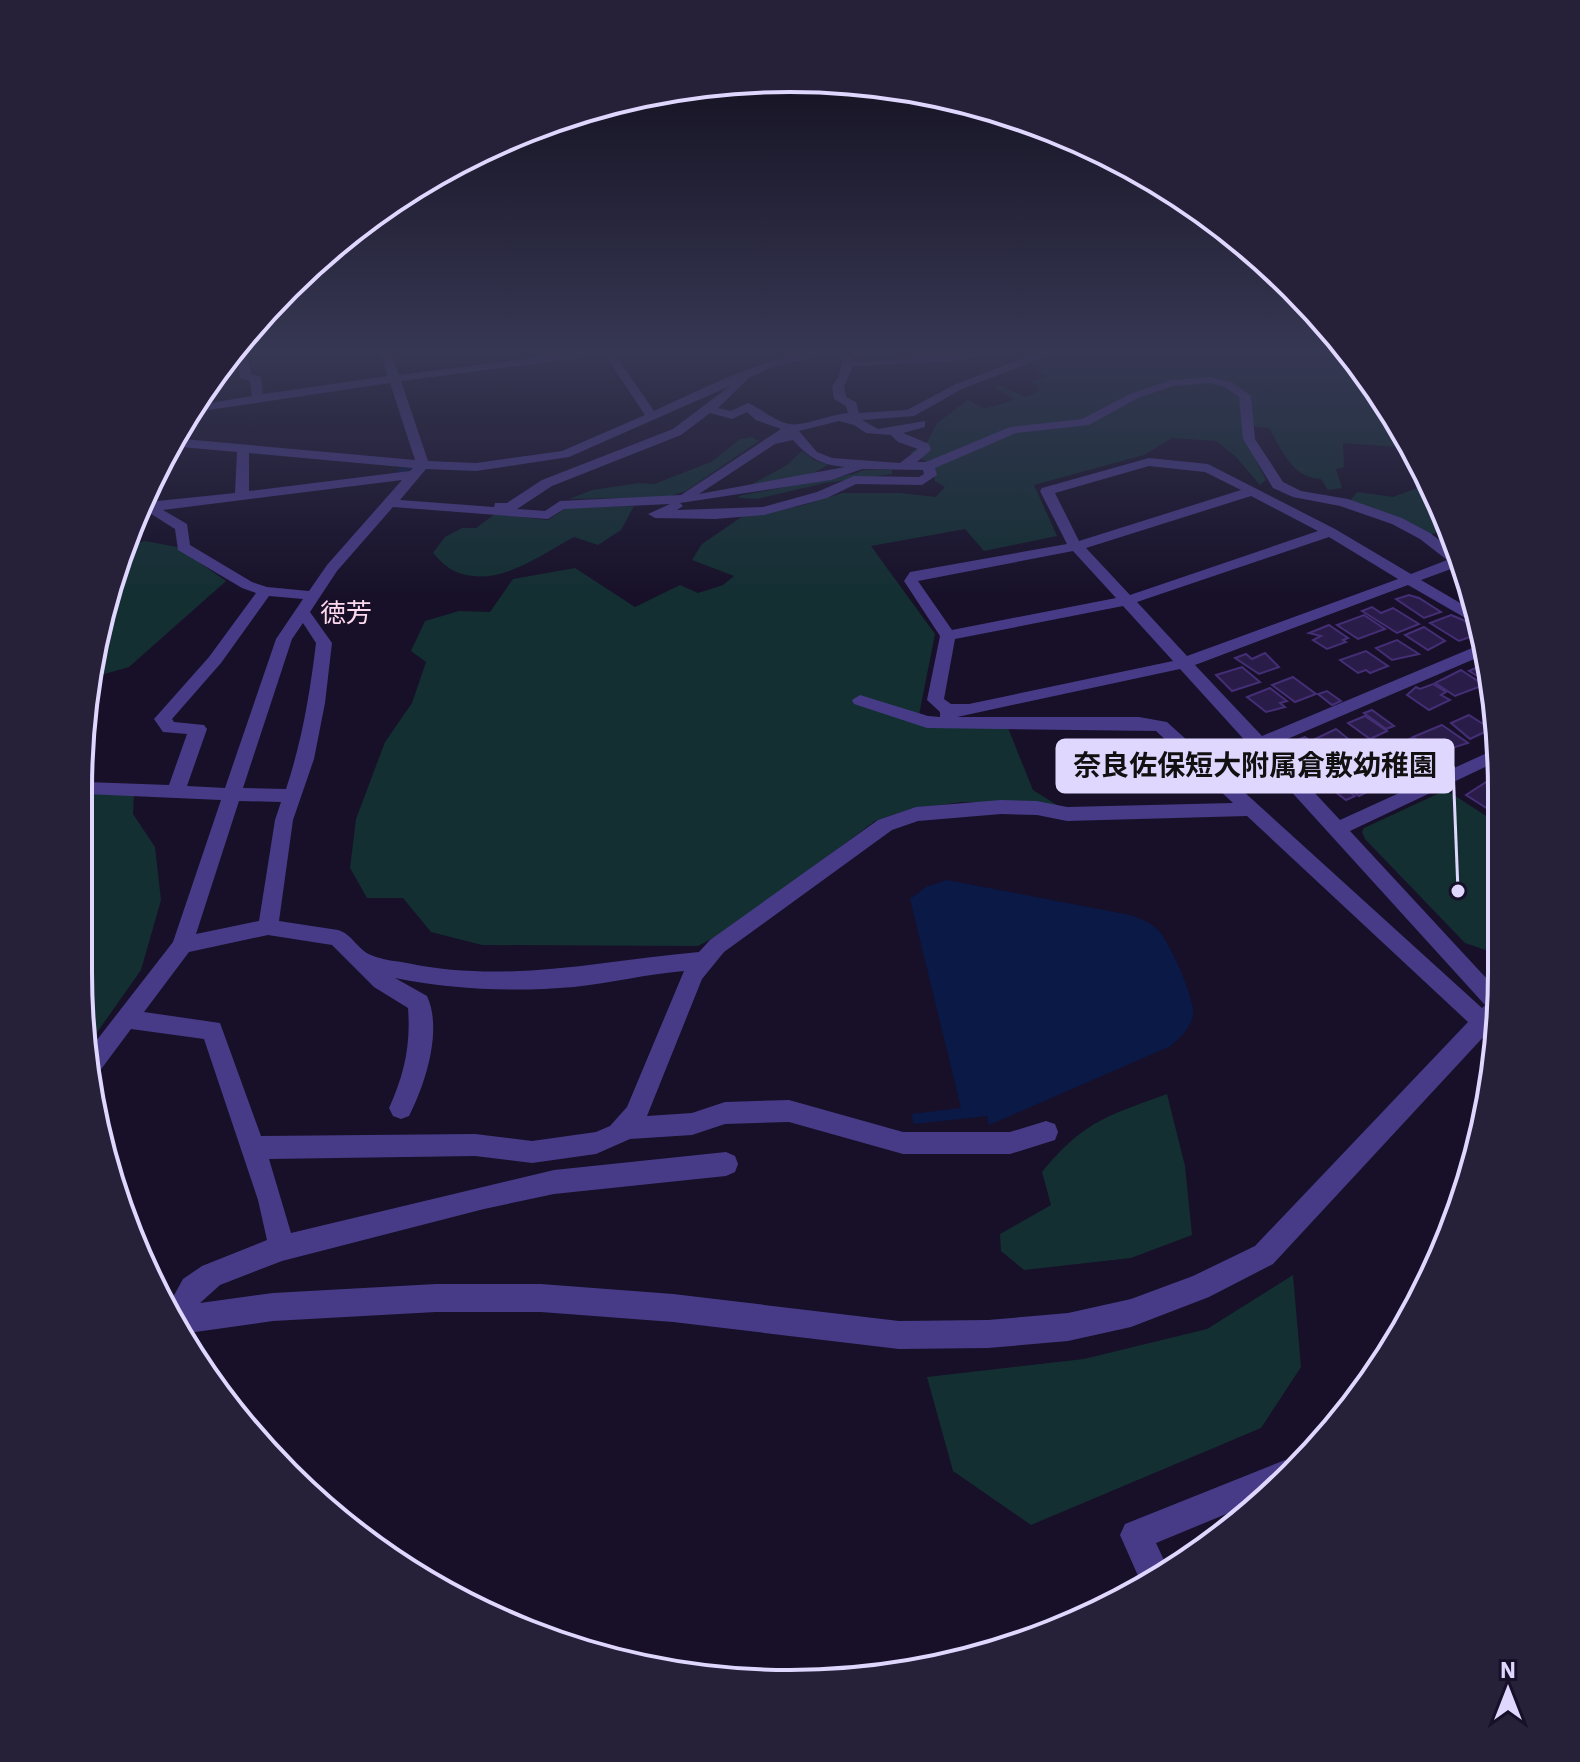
<svg xmlns="http://www.w3.org/2000/svg" width="1580" height="1762" font-family="'IBM Plex Sans','Noto Sans JP',sans-serif">
<style>
.green{fill:#132f32}
.water{fill:#0a1946}
.lines{fill:none;stroke-linecap:round;stroke-linejoin:round}
.stream{stroke:#0a1946;stroke-width:4}
.building{fill:#2a1c49;stroke:#442e75;stroke-width:2}
.minor{fill:#473b87;fill-rule:evenodd}
.labels{text-anchor:middle;stroke-width:7;stroke-linejoin:round;paint-order:stroke}
.far-quarter-label{font-size:26px;fill:#ffd9ed;stroke:#171028}
.rim{fill:none;stroke:#e0d7ff;stroke-width:4}
.leader{fill:none;stroke:#e0d7ff;stroke-width:3}
.callout-dot{fill:#e0d7ff;stroke:#171028;stroke-width:3}
.callout{fill:#e0d7ff;stroke:#e0d7ff;stroke-width:3}
.callout-label{font-size:28px;text-anchor:middle;font-weight:bold;fill:#111}
</style>
<rect width="100%" height="100%" fill="#171028"/>
<g class="green">
<path d="M1055 349H1339L1355 357 1412 448 1343 443 1344 467 1336 469 1342 488 1328 490 1321 479C1292 478 1282 450 1269 428L1245 426 1251 451 1266 480 1260 485 1235 456 1216 441 1172 438 1144 455 1034 485 1057 536 984 551 965 529 871 546 935 634 919 715 1008 728 1033 790 1057 805 962 802 911 809 875 821 732 928 698 946 482 945 431 932 403 898H367L350 868 356 819 385 742 412 703 426 662 411 651 425 621 459 611 490 612 513 579 575 568 635 607 680 585 698 593 723 585 734 576 692 560 702 544 743 516 800 506 843 493H900L936 497 945 487 935 481C931 463 926 459 910 453L927 442 937 423 968 400 984 409 1014 400 995 387 999 385 1025 397 1040 390 1032 381 1048 376 1033 368 1032 363 1053 355Z"/>
<polygon points="752,437 759,441 686,491 668,497 569,499 592,490 639,483 654,484 711,462 740,439"/>
<polygon points="802,451 814,460 828,465 806,477 745,488 787,465"/>
<polygon points="863,470 892,470 892,474 825,483 757,499 740,498 738,496 854,474"/>
<polygon points="1431,483 1449,528 1430,535 1349,502 1357,492 1393,497"/>
<path d="M634 506 621 530 598 545 574 537C538 556 495 591 452 570 445 566 438 558 433 553L445 537 462 528H476L495 514 548 520 566 508Z"/>
<polygon points="145,541 177,547 226,581 129,667 91,678 92,652 132,545"/>
<polygon points="1446,790 1500,825 1500,955 1465,943 1365,839 1362,832 1364,828"/>
<polygon points="86,794 134,794 133,814 155,847 161,900 141,970 86,1048 78,972"/>
<path d="M1167 1094 1185 1166 1192 1235 1131 1258 1024 1270 1001 1251 1000 1234 1051 1205 1042 1172C1084 1121 1107 1116 1167 1094Z"/>
<polygon points="1293,1275 1301,1367 1261,1428 1031,1525 953,1471 927,1377 1084,1359 1207,1329"/>
</g>
<path class="water" d="M947 880 1130 915C1141 919 1150 922 1158 930 1169 941 1196 1000 1193 1016 1190 1029 1180 1037 1171 1046L989 1125 987 1116 914 1124 911 1114 961 1108 910 899 926 887Z"/>
<g class="lines">
<g class="stream">
<polyline points="379,349 389,378"/>
<polyline points="399,471 412,467"/>
</g>
</g>
<g class="building">
<polygon points="1409,595 1419,598 1441,612 1424,618 1396,599"/>
<polygon points="1372,607 1381,613 1393,608 1419,624 1397,633 1362,611"/>
<polygon points="1364,615 1385,629 1358,639 1337,625"/>
<polygon points="1451,615 1463,620 1481,633 1459,641 1430,623"/>
<polygon points="1329,625 1348,638 1343,640 1346,642 1327,649 1313,640 1321,636 1309,633"/>
<polygon points="1424,627 1445,641 1428,650 1405,635"/>
<polygon points="1397,640 1419,654 1392,660 1376,648"/>
<polygon points="1366,651 1388,666 1370,673 1366,670 1358,673 1340,660"/>
<polygon points="1265,653 1279,667 1259,674 1235,658 1246,654 1252,659"/>
<polygon points="1487,663 1491,684 1469,671"/>
<polygon points="1242,667 1260,682 1232,691 1216,675"/>
<polygon points="1461,670 1484,685 1455,696 1435,683"/>
<polygon points="1293,677 1316,694 1295,702 1272,685"/>
<polygon points="1433,684 1446,692 1441,695 1450,700 1429,710 1407,695 1416,687 1420,689"/>
<polygon points="1270,688 1287,701 1280,703 1285,707 1266,712 1247,697"/>
<polygon points="1327,691 1341,701 1332,705 1318,694"/>
<polygon points="1372,710 1394,726 1386,729 1364,713"/>
<polygon points="1469,715 1491,729 1470,739 1451,723"/>
<polygon points="1365,716 1387,731 1370,739 1348,723"/>
<polygon points="1442,725 1468,743 1436,753 1413,737"/>
<polygon points="1336,729 1357,746 1336,757 1315,739"/>
<polygon points="1305,737 1331,757 1304,767 1283,750 1289,748 1285,745"/>
<polygon points="1412,738 1436,756 1405,769 1381,751"/>
<polygon points="1345,772 1366,787 1363,789 1367,792 1359,796 1354,792 1351,793 1355,796 1346,800 1325,784"/>
<polygon points="1500,773 1500,815 1499,816 1466,795"/>
</g>
<g class="lines">
<g class="minor">
<path d="M237 349H247L251 374 261 377 263 394 388 376 380 349H390L399 375 602 349H631L615 354 654 411C714 384 777 349 844 349L852 360 861 362 1016 349 949 362 853 366 844 386 846 397 856 402 859 413 907 410 954 385 1045 349H1055L1051 355 962 389 914 416 862 420 878 429 925 421V427L903 433 929 444 931 450 917 462H926L1010 427 1082 419 1130 394 1171 380 1210 377 1233 383 1251 396 1255 439 1283 482 1301 491 1348 499 1402 518 1430 533 1459 555 1462 565 1421 580 1479 614 1481 627 1408 585 1195 665 1262 736 1484 643 1486 654 1271 746 1340 820 1500 747V760L1350 831 1500 993V1019L1273 1264 1209 1297 1131 1327 1068 1341 988 1348 899 1349 673 1322 541 1312H436L273 1321 181 1334 166 1310 183 1279 202 1266 267 1240 258 1200 204 1039 131 1029 96 1076 89 1079 86 1054 173 942 221 800 86 794V782L169 785 187 734 163 732 154 719 209 657 256 593 242 588 178 550 175 529 145 510 148 502 235 493 237 452 169 446 172 438 415 460 390 383 188 413 193 406 252 396 250 381 240 378ZM836 352 842 362 839 376 832 386 834 399 846 406 848 413C832 414 802 427 789 424 773 420 762 409 748 403L731 411 718 408 749 378 772 367ZM605 355 645 415 562 451 476 463 428 461 401 381ZM1210 383 1225 387 1239 397 1243 439 1273 488 1293 497 1340 506 1392 524 1420 539 1447 560 1411 574 1335 529 1208 464 1149 458 1042 488 1040 491 1067 544 910 572 904 581 940 636 927 700 940 712V717L928 716 860 695 852 700 854 704 927 728 1156 731 1233 803 1067 807 1037 801 1001 800 916 807 878 820 710 940 699 952C599 961 508 984 407 963 396 961 382 960 371 955 358 950 352 934 338 930L279 921 293 820 314 759 325 703 332 643 310 612 337 571 393 507 548 519 564 509 670 504 648 514 655 518 715 519 764 515 827 498 856 484 922 485 937 475 935 468 1016 433 1089 425 1138 398 1173 386ZM730 386 673 429 542 480 507 503H495L494 507 400 500 426 469 476 471 569 457ZM747 412 756 420 781 429 681 495 560 501 545 511 517 509 552 486 681 435 710 413 732 419ZM839 421 854 425 866 433 891 435 898 442 918 449 900 463 832 458 817 452 799 431ZM793 440C809 458 821 465 845 467L699 494 775 444ZM249 453 413 468 410 471 249 491ZM1149 466 1205 472 1241 490 1079 541 1055 493ZM862 469 923 470 924 474 919 477 854 476 817 492 763 507 677 510 683 506 680 503 831 480ZM402 480 327 565 309 591 267 587 252 582 190 545 187 524 163 510ZM1251 496 1318 531 1130 595 1086 548ZM1329 537 1398 579 1187 656 1137 602ZM1073 551 1116 598 952 630 918 581ZM269 596 303 599 276 639 225 788 187 786 207 729 204 725 174 722 172 719 221 663ZM1123 606 1173 661 969 704H951L944 699 955 639ZM303 623 316 643C310 693 302 741 286 789L243 788 292 639ZM1180 669 1485 1005 1482 1008 1167 722 1139 717H957ZM239 801 281 802 275 820 259 921 196 934ZM1001 814 1037 815 1067 821 1247 816 1468 1022 1255 1246 1193 1276 1131 1299 1068 1313 988 1320 899 1321 673 1294 541 1284H436L273 1293 200 1303 220 1285 282 1261 484 1209 554 1194 726 1176 735 1172 738 1164 735 1156 726 1152 554 1170 291 1233 269 1159 475 1156 532 1163 596 1154 630 1139 692 1135 725 1124 789 1122 903 1154H1010L1055 1140 1058 1132 1055 1124 1046 1121 1010 1132H903L789 1100 725 1102 692 1113 647 1116 702 979 724 952 892 830 918 821ZM268 935 332 945 374 987 408 1008C411 1045 404 1075 389 1108L393 1116 401 1119 409 1116C425 1085 443 1030 427 996L395 978C454 990 514 992 574 987 611 983 647 974 684 971L627 1107 610 1126 596 1132 532 1141 475 1134 261 1136 220 1023 144 1012 189 952Z"/>
<polygon points="1285,1460 1296,1465 1260,1500 1156,1543 1169,1571 1143,1587 1120,1535 1125,1524"/>
</g>
</g>
<linearGradient id="sky" x2="0" y2="1"><stop stop-color="#0d0916"/><stop offset="0.59" stop-color="#363753"/><stop offset="1" stop-color="#363753" stop-opacity="0"/></linearGradient>
<rect width="1580" height="596" fill="url(#sky)"/>
<g class="labels">
<g class="far-quarter-label">
<text x="346" y="622">徳芳</text>
</g>
</g>
<path d="M0 0H1580V1762H0ZM790 92H790A698 698 0 0 1 1488 790V972A698 698 0 0 1 790 1670H790A698 698 0 0 1 92 972V790A698 698 0 0 1 790 92Z" fill="#272039" fill-rule="evenodd"/>
<path class="rim" d="M790 92H790A698 698 0 0 1 1488 790V972A698 698 0 0 1 790 1670H790A698 698 0 0 1 92 972V790A698 698 0 0 1 790 92Z"/>
<path class="leader" d="M1458 891L1453 766"/>
<circle class="callout-dot" cx="1458" cy="891" r="8"/>
<rect class="callout" x="1057" y="740" width="396" height="52" rx="8"/>
<g class="callout-label">
<text x="1255" y="775">奈良佐保短大附属倉敷幼稚園</text>
</g>
<g transform="translate(1508 1690)" stroke="#171028" stroke-width="6" paint-order="stroke">
<path d="M0-6L14 30L0 20L-14 30Z" fill="#e0d7ff"/>
<text y="-12" font-size="22" font-weight="bold" text-anchor="middle" fill="#e0d7ff">N</text>
</g>
</svg>
